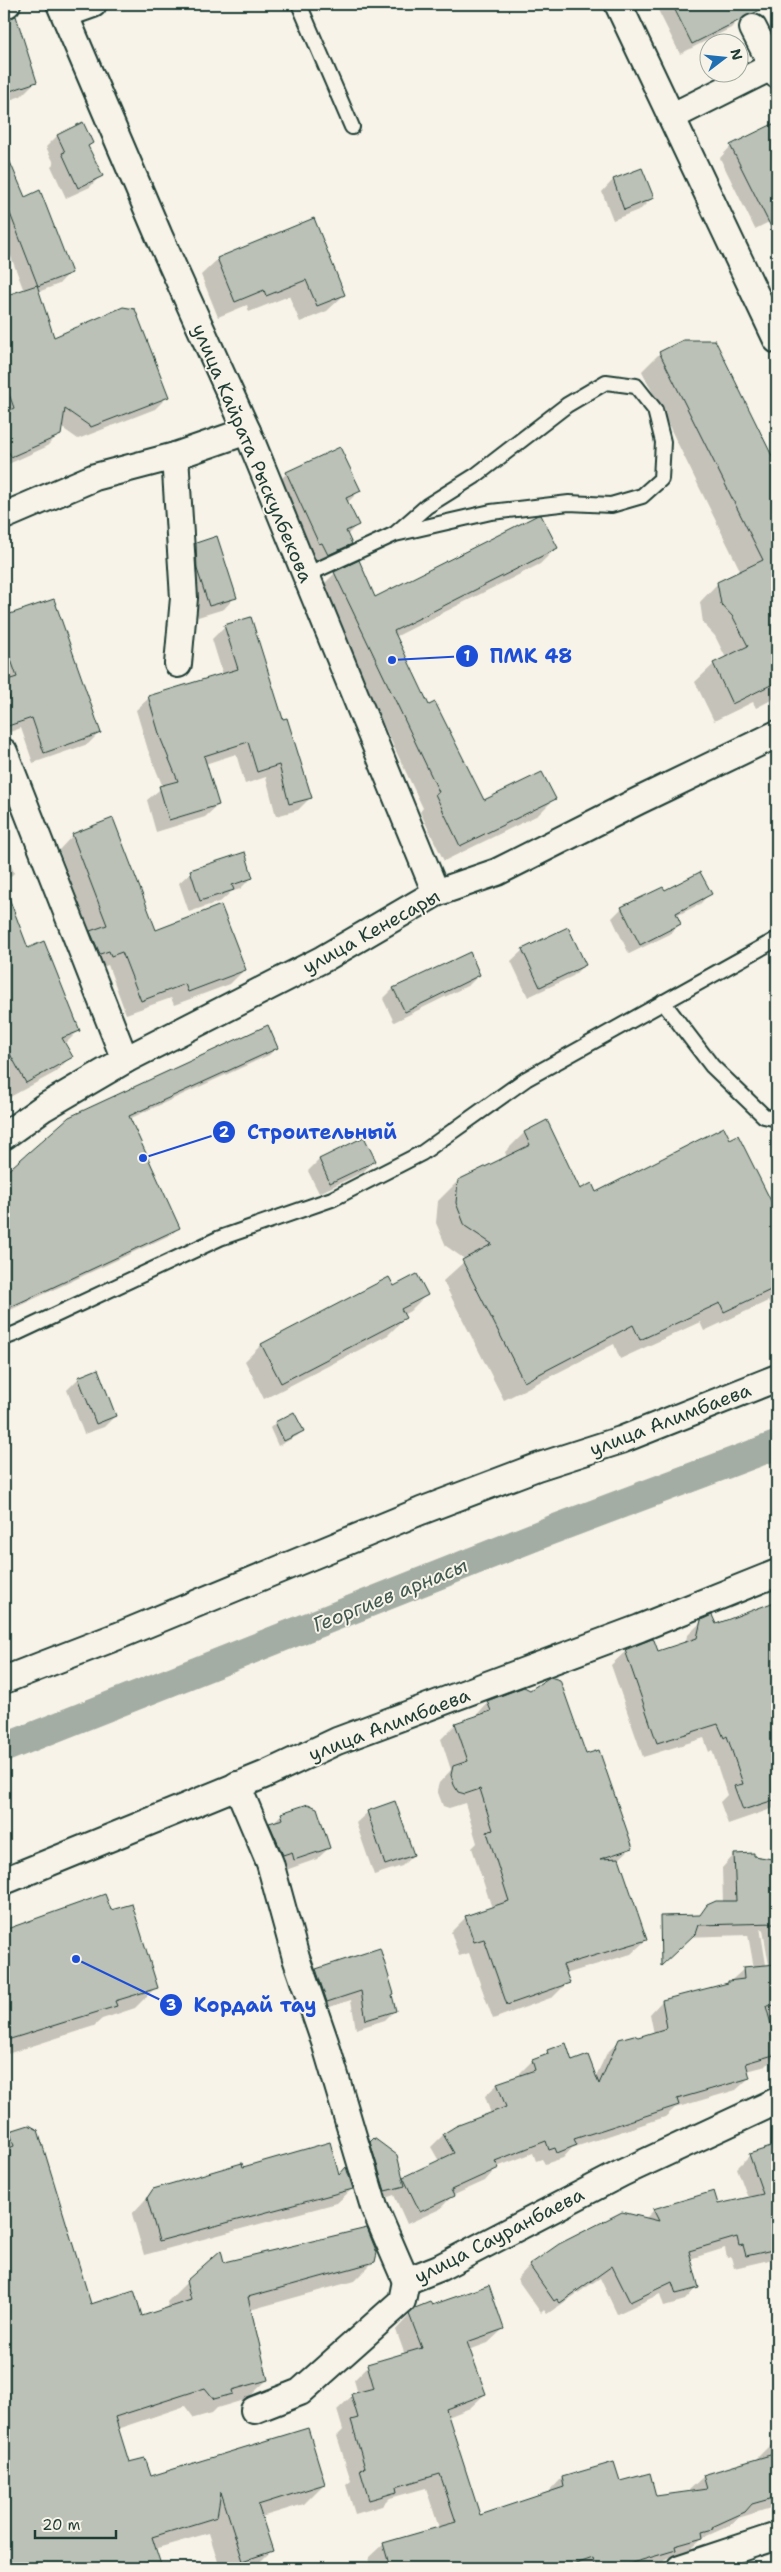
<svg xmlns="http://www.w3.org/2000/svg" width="781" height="2572" font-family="'Shantell Sans',sans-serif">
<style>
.shadow{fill:#0003;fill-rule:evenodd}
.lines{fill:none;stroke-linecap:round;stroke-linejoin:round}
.canal{stroke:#a4ada3;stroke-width:29}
.building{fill:#bbc1b6;stroke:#1f3d34}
.lane-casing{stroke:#1f3d34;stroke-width:18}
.street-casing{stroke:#1f3d34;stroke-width:30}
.lane{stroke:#f7f3e8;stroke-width:14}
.street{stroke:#f7f3e8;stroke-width:26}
.labels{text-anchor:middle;stroke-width:4;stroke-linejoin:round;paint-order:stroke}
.street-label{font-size:19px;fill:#1f3d34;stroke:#f7f3e8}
.water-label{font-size:20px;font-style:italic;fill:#405950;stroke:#f7f3e8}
.leader{fill:none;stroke:#1d4ed8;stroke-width:2}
.callout-dot{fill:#1d4ed8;stroke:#f7f3e8;stroke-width:2}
.mark-label{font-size:15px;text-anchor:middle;font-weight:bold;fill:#fff}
.callout-label{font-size:20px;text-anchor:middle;font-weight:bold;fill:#1d4ed8;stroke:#f7f3e8;stroke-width:4;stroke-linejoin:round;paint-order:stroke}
</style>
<rect width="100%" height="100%" fill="#f7f3e8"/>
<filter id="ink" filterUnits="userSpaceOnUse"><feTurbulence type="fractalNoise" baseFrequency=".02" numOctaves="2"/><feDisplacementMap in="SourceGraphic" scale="10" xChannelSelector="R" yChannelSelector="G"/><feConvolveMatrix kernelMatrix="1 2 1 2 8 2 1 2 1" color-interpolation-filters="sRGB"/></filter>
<g filter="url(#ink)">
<g class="shadow">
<polygon points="655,4 736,4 742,16 731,28 680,54"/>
<polygon points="15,17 36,81 21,96 4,102 4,21"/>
<polygon points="777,123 777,218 755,229 720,158 731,146"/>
<polygon points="57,136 92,143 88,147 101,175 90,187 66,198 51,166 54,163 46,147"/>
<polygon points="4,147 25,199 70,272 59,284 38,292 53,339 167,397 155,409 78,439 61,427 59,434 46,447 4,466 4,297 24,291 4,238"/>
<polygon points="613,180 652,198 641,209 613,220 602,192"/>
<polygon points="314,220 344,295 327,311 300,322 289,296 249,312 247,305 218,317 201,275 218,259"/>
<polygon points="714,341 777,468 777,697 756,708 753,702 714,721 695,682 714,664 726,658 715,636 703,623 700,602 718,583 741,572 642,371 660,353"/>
<polygon points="287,473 359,491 347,503 357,525 346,536 350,544 333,561 311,571 270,490"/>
<polygon points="196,544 235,597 224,609 198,617 186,581 185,556"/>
<polygon points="556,548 540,564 395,637 428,707 483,802 554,799 538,815 444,861 420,812 423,808 319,589 335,573 375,599"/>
<polygon points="53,600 99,733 88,744 33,763 21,728 4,734 4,618"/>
<polygon points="225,626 282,721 311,797 298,810 276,816 266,777 245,784 236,754 205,764 218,805 205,817 156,832 147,800 163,787 148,750 136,710 149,698 223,675 212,639"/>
<polygon points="73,835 156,931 244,970 230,984 174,1005 171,998 126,1014 108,965 97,969 77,946 91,933 59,850"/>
<polygon points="4,846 14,873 4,883"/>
<polygon points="191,872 252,877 240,889 231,892 221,901 189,912 179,883"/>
<polygon points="4,888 27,950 79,1030 64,1045 71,1056 56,1072 10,1097 4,1085"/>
<polygon points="664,892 710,893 700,904 676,916 680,924 670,934 629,954 612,918 622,908"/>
<polygon points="523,950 584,965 573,976 528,997 511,961"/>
<polygon points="470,954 479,975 469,985 394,1022 383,999 393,989"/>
<polygon points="276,1048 269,1055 129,1119 179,1227 172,1234 4,1313 4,1176 70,1118"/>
<polygon points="524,1133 579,1190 596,1193 737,1137 777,1216 777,1325 768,1301 704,1331 700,1322 620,1359 614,1344 504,1400 443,1281 466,1260 446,1246 436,1223 438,1201 458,1181 507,1158 505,1152"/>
<polygon points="319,1160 374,1161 363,1172 319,1193 308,1171"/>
<polygon points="388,1279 393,1288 427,1294 410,1311 403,1315 405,1318 388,1335 264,1399 245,1361 261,1345"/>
<polygon points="98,1371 115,1416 104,1427 84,1434 67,1390 79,1378"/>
<polygon points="294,1414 302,1431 297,1436 278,1446 270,1428 275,1423"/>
<polygon points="777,1602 777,1807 728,1824 720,1802 727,1795 712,1750 709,1752 704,1738 643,1757 611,1665 626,1651 657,1653 685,1644 687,1636 702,1621 715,1626"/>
<polygon points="488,1702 585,1755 632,1847 618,1860 646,1940 631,1954 565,1974 568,1982 553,1997 493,2019 469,1953 459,1956 451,1932 466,1917 492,1908 472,1848 477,1843 465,1803 449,1808 443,1806 437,1790 439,1783 451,1770 441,1739 456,1724 474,1718"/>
<polygon points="368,1812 413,1855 402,1866 374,1875 356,1823"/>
<polygon points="282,1814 329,1848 317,1859 283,1871 259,1836"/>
<path d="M734 1855 771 1860 777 1886V1914L774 1918 777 1922V2054L766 2066 747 2071 749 2078 736 2090 675 2108 665 2117 572 2148 563 2158 545 2164 542 2159 536 2161 533 2153 497 2167 485 2181 452 2196 440 2209 407 2224 394 2195 374 2202 360 2154 374 2140 402 2180 439 2161 431 2147 443 2135 491 2114 485 2096 498 2084 521 2076 520 2073 532 2061 541 2058 548 2051 571 2062 595 2078 607 2053 620 2040 638 2039 654 2034 650 2014 662 2001 725 1986 744 1969 754 1968 748 1935 682 1937 708 1906 723 1903 722 1868ZM760 1927 763 1930 770 1971H767Z"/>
<polygon points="105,1896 110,1912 156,1987 135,2008 102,2019 94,2026 4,2055 4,1931"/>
<polygon points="379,1950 395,2010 385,2020 356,2029 351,2000 317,2011 307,1980 316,1970"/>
<polygon points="11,2133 91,2305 142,2318 169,2309 167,2302 187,2282 223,2264 373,2262 354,2281 250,2310 267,2380 247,2399 217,2408 212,2413 194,2418 185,2406 117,2429 128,2464 150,2478 324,2484 304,2504 261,2517 271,2551 254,2568 220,2568 209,2533 154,2549 160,2568 4,2568 4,2139"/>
<polygon points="777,2142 777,2258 734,2268 731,2257 727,2258 725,2248 690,2259 697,2287 685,2300 664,2306 660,2294 617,2314 600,2278 547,2314 544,2310 541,2313 517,2279 529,2266 560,2245 645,2219 654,2210 717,2205 748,2198 737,2168 750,2155 771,2148"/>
<polygon points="242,2168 352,2189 337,2203 144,2255 132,2214 154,2190"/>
<polygon points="431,2307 503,2329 488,2343 469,2350 485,2394 470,2408 448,2417 479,2517 548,2493 562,2478 613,2463 619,2483 655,2497 690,2492 689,2490 704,2476 755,2460 770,2445 777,2443 777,2506 738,2518 729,2526 702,2538 687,2552 667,2558 661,2564 647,2568 372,2568 369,2558 384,2544 439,2528 426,2488 390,2498 382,2506 355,2514 346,2485 351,2481 337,2436 343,2430 337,2410 352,2396 358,2394 354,2380 368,2366 405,2355 396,2330 415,2309"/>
<polygon points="771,2562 773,2568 777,2568 752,2568"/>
</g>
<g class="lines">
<polyline class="canal" points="4,1748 549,1531 777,1445"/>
</g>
<g class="building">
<polygon points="672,4 772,4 692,44"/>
<polygon points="16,16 37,82 4,93 4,20"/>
<polygon points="83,122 93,143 88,146 103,176 78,188 62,153 65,152 57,135"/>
<polygon points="777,122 777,239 730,145"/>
<polygon points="4,148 25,197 40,190 72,273 38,286 4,198"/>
<polygon points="642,168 654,198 624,210 613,179"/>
<polygon points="314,218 345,295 317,306 306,280 266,296 264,290 235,302 217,258"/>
<polygon points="37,285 54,337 123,307 135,309 169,397 91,427 65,409 61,435 11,457 4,442 4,413 14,408 4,380 4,296"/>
<polygon points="683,340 715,340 777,466 777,682 732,704 713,663 748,646 733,617 721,604 717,582 763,560 659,352"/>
<polygon points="340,447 361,491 346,498 359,525 346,531 352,544 328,555 322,543 319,544 286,472"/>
<polygon points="538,515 541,515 558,548 394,631 429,705 435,702 484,800 542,772 556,799 460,846 435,794 439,792 334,572 359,560 375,597"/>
<polygon points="217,536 237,598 209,606 197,569 196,543"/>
<polygon points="54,599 101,733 44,753 32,718 8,726 4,713 4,700 10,698 4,681 17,677 4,640 4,616"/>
<polygon points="251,617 283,719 287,718 312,798 289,804 279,765 257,772 248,742 204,756 219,805 169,820 159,786 178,781 160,737 148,696 238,669 224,625"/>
<polygon points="113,818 156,930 221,905 246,970 188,992 185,984 141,1001 122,952 111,956 109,951 100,954 90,931 107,925 72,834"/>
<polygon points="245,852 253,878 232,885 234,890 200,901 190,870"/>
<polygon points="700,872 712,894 676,913 681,924 640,945 621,907 663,887 665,890"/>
<polygon points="6,890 28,948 44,941 80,1031 62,1038 73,1057 26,1083 10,1054 4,1057 4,891"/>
<polygon points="568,927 586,965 540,987 522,949"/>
<polygon points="470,952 480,975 405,1012 393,988"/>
<polygon points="268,1025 278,1048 129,1116 180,1228 4,1310 4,1174 69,1117"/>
<polygon points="547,1120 580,1189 592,1183 596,1192 724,1127 730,1139 738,1135 777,1213 777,1287 724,1312 720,1303 640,1340 633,1325 524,1382 462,1260 492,1244 465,1226 456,1203 458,1180 530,1145 524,1132"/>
<polygon points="364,1137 376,1161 330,1183 319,1159"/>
<polygon points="417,1274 428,1295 401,1309 406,1318 281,1383 261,1344 389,1277 394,1286"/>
<polygon points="98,1369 116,1416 96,1424 78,1377"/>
<polygon points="294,1412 304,1431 284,1441 275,1422"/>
<polygon points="777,1601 777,1799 743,1810 734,1786 743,1784 727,1736 724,1738 718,1724 657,1743 625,1650 652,1639 654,1640 658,1651 697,1638 701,1620 712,1615 716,1624"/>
<polygon points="550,1677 560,1680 586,1754 599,1750 633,1848 600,1859 619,1858 647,1940 563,1965 570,1983 507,2005 484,1939 474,1942 465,1916 509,1901 487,1832 493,1830 480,1789 465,1794 458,1792 454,1785 451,1775 453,1766 468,1761 455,1723 491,1711 487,1701 524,1687 530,1690"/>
<polygon points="395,1801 414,1855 385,1865 367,1811"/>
<polygon points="308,1804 317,1808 330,1848 294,1860 292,1852 283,1855 269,1823 283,1819 281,1813"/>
<polygon points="754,1853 754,1856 772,1859 777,1881 777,1923 698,1925 695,1934 661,1966 660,1916 700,1915 707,1905 716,1901 736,1901 734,1854"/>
<polygon points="105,1894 111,1910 132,1904 158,1988 115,2001 117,2006 4,2041 4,1930"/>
<polygon points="380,1948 394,1994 392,1995 396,2011 366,2020 361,1991 327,2002 316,1969"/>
<polygon points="777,1964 777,2005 766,2006 777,2046 777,2054 746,2063 750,2078 677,2099 679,2105 574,2139 577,2145 557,2153 555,2148 549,2150 546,2141 495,2161 499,2168 451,2190 454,2196 420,2212 403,2177 454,2153 443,2134 456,2126 506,2107 497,2083 535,2070 532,2060 548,2054 547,2050 566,2043 572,2061 588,2055 599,2084 619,2039 634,2035 638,2037 667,2028 662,2000 728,1983 728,1981 744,1979 743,1967"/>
<polygon points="29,2125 38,2130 91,2304 134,2290 142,2316 191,2300 186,2281 221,2250 224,2262 367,2228 377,2253 375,2262 248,2297 268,2380 232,2390 233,2394 214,2399 205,2388 115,2417 129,2462 145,2458 151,2476 308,2428 325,2484 258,2505 273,2551 243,2561 221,2492 217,2517 152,2537 162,2568 4,2568 4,2150 14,2146 10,2131"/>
<polygon points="374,2138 397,2155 405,2186 385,2191 370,2142"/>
<polygon points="330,2142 339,2175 346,2167 353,2189 159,2241 147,2198 153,2189 242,2163 243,2167"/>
<polygon points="777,2145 777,2249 746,2256 743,2245 739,2246 737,2237 689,2251 699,2288 676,2294 672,2282 630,2302 612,2266 560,2303 557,2299 554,2301 529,2265 559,2244 622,2212 659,2221 653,2209 714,2191 718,2204 763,2194 749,2154"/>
<polygon points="489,2285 504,2329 467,2342 486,2394 446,2409 480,2515 564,2487 562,2477 614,2462 620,2481 650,2473 656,2496 707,2489 703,2475 777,2453 777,2497 752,2504 745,2512 712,2527 713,2529 702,2532 703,2538 675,2546 676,2550 615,2568 596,2568 593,2558 564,2568 390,2568 383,2543 456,2522 440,2474 396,2487 397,2492 369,2500 360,2470 365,2468 351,2420 358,2418 351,2394 374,2388 367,2364 422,2348 409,2314 415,2308 430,2302 432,2305"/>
</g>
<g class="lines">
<g class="lane-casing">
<g id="lane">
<polyline points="299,4 352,127"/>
<polyline points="306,575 395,534 491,512 569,503 611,505 642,496 661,479 663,442 655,410 636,386 606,382 567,405 475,476 427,506 395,534"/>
<polyline points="663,1002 712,1066 764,1116 777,1119"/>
<polyline points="4,1338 17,1333 220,1238 332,1199 422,1153 526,1079 777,939"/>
</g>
</g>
<g class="street-casing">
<g id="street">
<polyline points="60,4 159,236 247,431 436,893"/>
<polyline points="618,4 777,340"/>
<polyline points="4,5 7,4"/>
<polyline points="65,14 93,4"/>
<polyline points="753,28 777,75"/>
<polyline points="673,116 773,66"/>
<polyline points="175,456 184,598 178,664"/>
<polyline points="4,516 95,477 175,456 247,431"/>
<polyline points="4,752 125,1060"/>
<polyline points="4,1136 43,1108 125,1060 323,959 436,893 497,872 638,801 777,734"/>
<polyline points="4,1680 118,1636 421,1511 537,1467 621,1440 777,1378"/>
<polyline points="237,1785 270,1863 296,1958 325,2042 374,2207 406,2281"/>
<polyline points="4,1881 264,1775 337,1741 640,1628 777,1573"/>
<polyline points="406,2281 439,2268 622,2173 777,2101"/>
<polyline points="254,2410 300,2392 402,2301 406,2281"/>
<polyline points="680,2568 777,2536"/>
</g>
</g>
<use href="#lane" class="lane"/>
<use href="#street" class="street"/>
</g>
</g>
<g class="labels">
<g class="street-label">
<text transform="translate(253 453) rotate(67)" y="7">улица Кайрата Рыскулбекова</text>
<text transform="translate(371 931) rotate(-29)" y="7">улица Кенесары</text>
<text transform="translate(670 1419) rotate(-21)" y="7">улица Алимбаева</text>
<text transform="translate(389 1724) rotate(-21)" y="7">улица Алимбаева</text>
<text transform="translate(499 2235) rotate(-27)" y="7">улица Сауранбаева</text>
</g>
<g class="water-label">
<text transform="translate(390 1595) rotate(-22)" y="7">Георгиев арнасы</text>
</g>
</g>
<path class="leader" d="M392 660L467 656M143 1158L224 1132M76 1959L171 2005"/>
<g class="callout-dot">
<circle cx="392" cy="660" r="5"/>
<circle cx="143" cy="1158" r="5"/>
<circle cx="76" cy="1959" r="5"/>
<circle cx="467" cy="656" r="12"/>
<circle cx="224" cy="1132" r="12"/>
<circle cx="171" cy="2005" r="12"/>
</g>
<g class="mark-label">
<text x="467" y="661">1</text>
<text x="224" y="1137">2</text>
<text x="171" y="2010">3</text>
</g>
<g class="callout-label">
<text x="531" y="663">ПМК 48</text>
<text x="322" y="1139">Строительный</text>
<text x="255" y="2012">Кордай тау</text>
</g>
<rect width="781" height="2572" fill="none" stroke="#f7f3e8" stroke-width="20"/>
<rect x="10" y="10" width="761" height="2552" fill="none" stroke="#1f3d34" stroke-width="2" filter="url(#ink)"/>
<g transform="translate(724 58) rotate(74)"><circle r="24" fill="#f7f3e8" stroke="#a1aaa0"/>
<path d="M0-4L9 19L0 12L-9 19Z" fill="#1f6fb2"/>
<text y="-8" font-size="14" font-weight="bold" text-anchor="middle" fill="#1f3d34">N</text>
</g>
<path d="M35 2530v8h81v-8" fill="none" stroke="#1f3d34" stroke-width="2.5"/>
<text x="42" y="2530" font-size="15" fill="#1f3d34" stroke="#f7f3e8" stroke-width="4" paint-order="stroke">20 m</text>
</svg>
